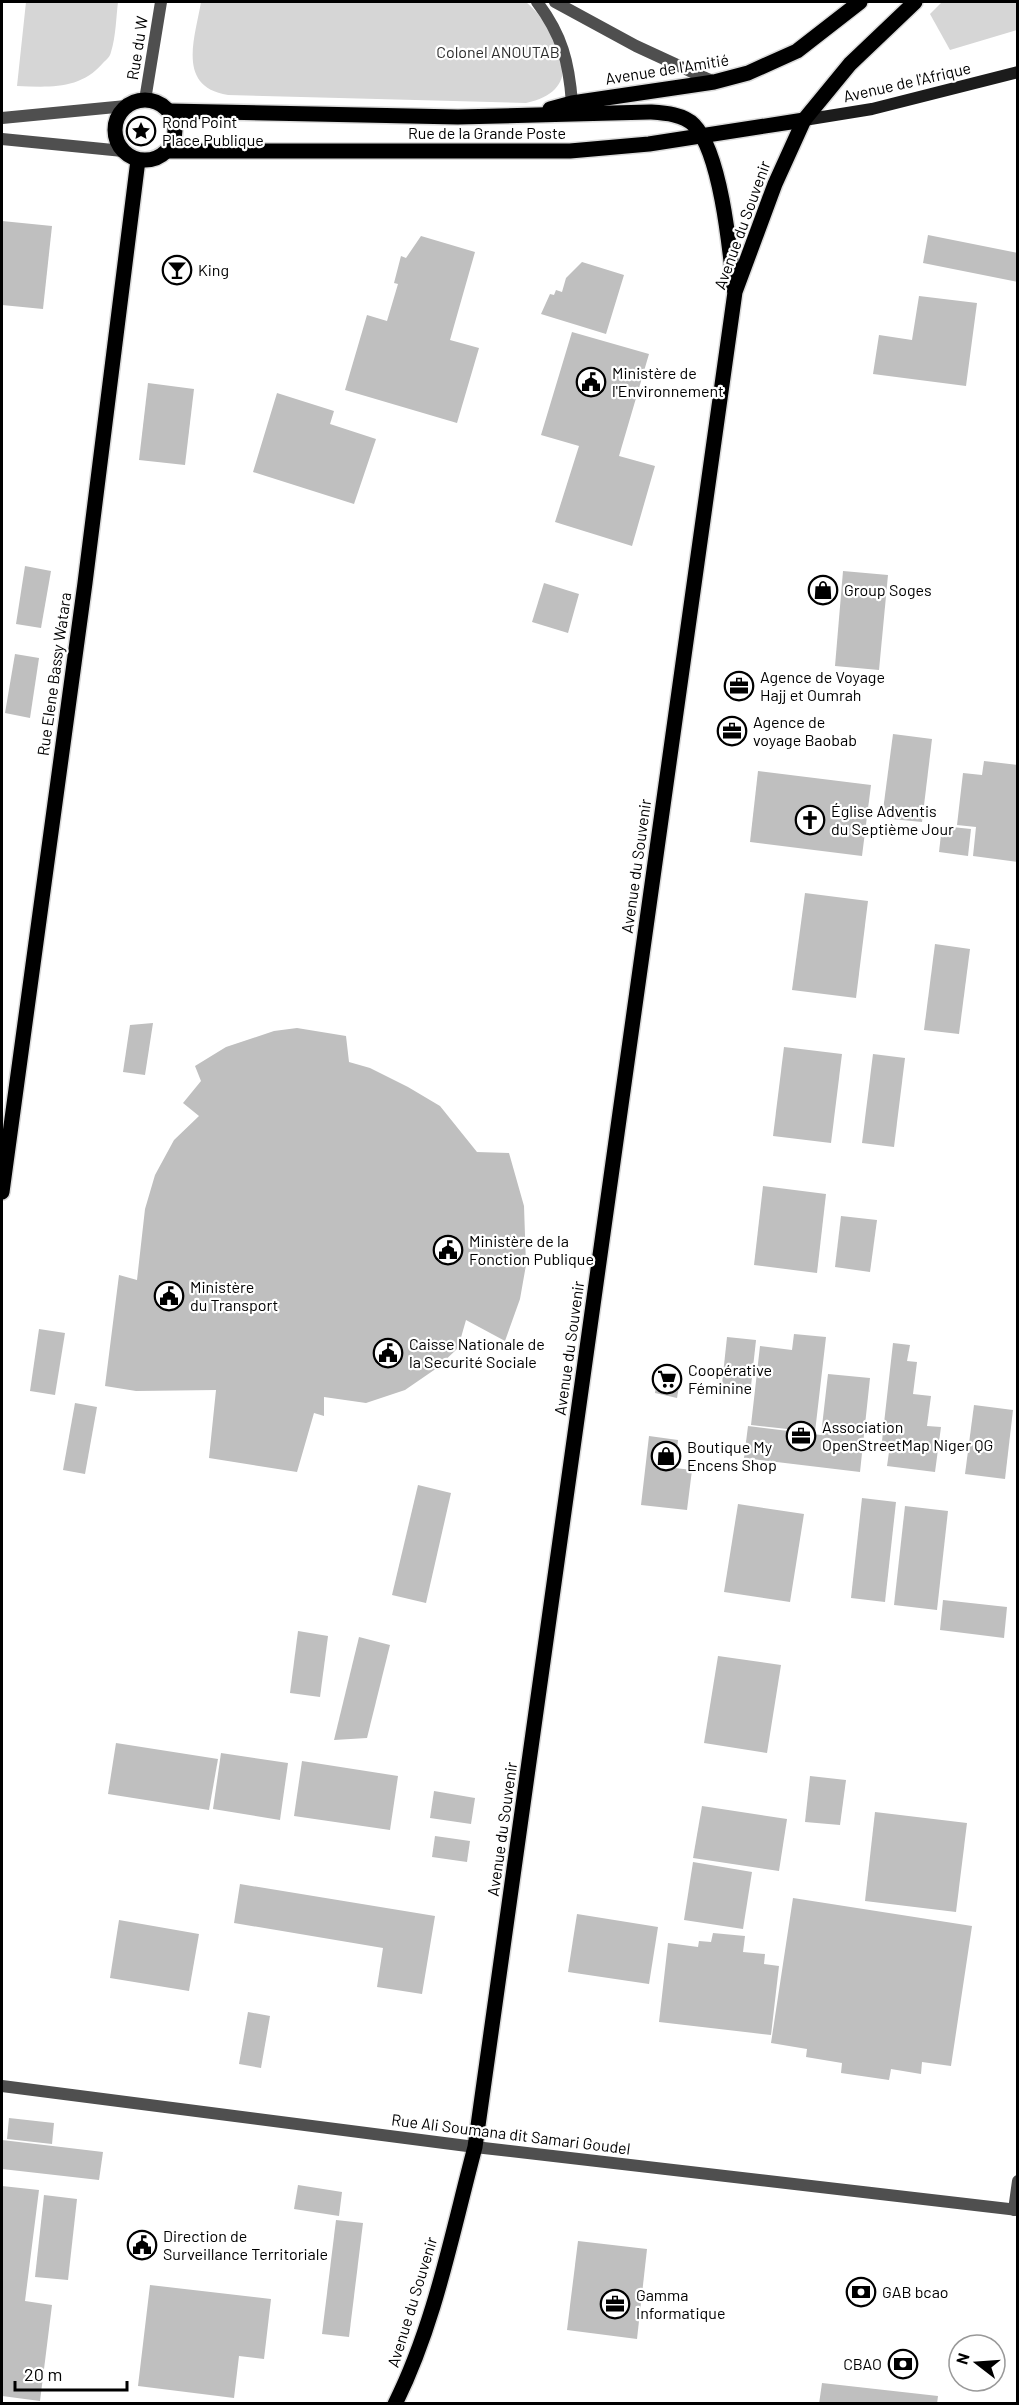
<svg xmlns="http://www.w3.org/2000/svg" width="1019" height="2405" font-family="Barlow,sans-serif">
<style>
.green{fill:#d6d6d6}
.building{fill:#bfbfbf}
.lines{fill:none;stroke-linecap:round;stroke-linejoin:round}
.primary-casing{stroke:#dbdbdb;stroke-width:18}
.minor{stroke:#4f4f4f;stroke-width:12}
.tertiary{stroke:#4f4f4f;stroke-width:12}
.secondary{stroke:#1c1c1c;stroke-width:12}
.primary{stroke:#000;stroke-width:15}
.labels{text-anchor:middle;stroke-width:4.5;stroke-linejoin:round;paint-order:stroke}
.street-label{font-size:16px;fill:#000;stroke:#fff}
.park-label{font-size:16px;fill:#2d2d2d;stroke:#fff}
.poi-label{font-size:16px;fill:#000;stroke:#fff;text-anchor:start}
</style>
<rect width="100%" height="100%" fill="#fff"/>
<g class="green">
<path d="M26 2H118C116 18 116 36 111 52 110 57 106 60 103 63 80 90 49 87 17 86Z"/>
<path d="M201 2H526C559 31 590 90 526 103L228 95C176 87 195 38 201 2Z"/>
<polygon points="942,2 1017,2 1017,30 950,50 930,14"/>
</g>
<g class="building">
<polygon points="2,221 52,226 43,309 2,305"/>
<polygon points="928,235 1018,253 1018,282 923,263"/>
<polygon points="421,236 475,252 450,340 479,348 457,423 345,390 367,315 387,321 398,284 394,283 401,256 406,258"/>
<polygon points="582,262 624,275 606,334 541,314 550,294 554,295 556,290 562,292 566,278"/>
<polygon points="919,296 977,303 966,386 873,374 879,335 912,340"/>
<polygon points="572,332 649,354 619,456 655,466 632,546 555,522 579,446 541,435"/>
<polygon points="148,383 194,389 185,465 139,460"/>
<polygon points="277,393 334,411 330,424 376,439 354,504 253,472"/>
<polygon points="25,566 51,571 41,628 16,624"/>
<polygon points="843,571 888,575 879,670 835,666"/>
<polygon points="544,583 579,594 568,633 532,622"/>
<polygon points="15,654 39,658 30,718 5,713"/>
<polygon points="893,734 932,739 922,822 882,818"/>
<polygon points="984,761 1018,765 1018,862 973,856 976,827 957,825 963,773 982,775"/>
<polygon points="758,771 871,785 862,856 750,842"/>
<polygon points="942,826 971,829 968,856 939,852"/>
<polygon points="805,893 868,901 856,998 792,990"/>
<polygon points="935,944 970,949 959,1034 924,1030"/>
<polygon points="153,1023 145,1075 123,1072 130,1025"/>
<polygon points="297,1028 346,1036 349,1062 370,1068 408,1087 440,1106 477,1152 509,1153 524,1206 526,1265 520,1299 505,1341 466,1320 458,1348 437,1368 405,1390 366,1403 324,1397 324,1416 314,1413 297,1472 209,1458 216,1390 136,1391 105,1386 119,1275 137,1280 145,1209 155,1175 174,1140 199,1116 183,1103 201,1081 195,1066 226,1047 274,1031"/>
<polygon points="784,1047 842,1054 831,1143 773,1136"/>
<polygon points="873,1054 905,1058 894,1147 862,1143"/>
<polygon points="763,1186 826,1194 817,1273 754,1265"/>
<polygon points="841,1216 877,1220 870,1272 835,1267"/>
<polygon points="39,1329 65,1333 55,1395 30,1391"/>
<polygon points="794,1334 826,1337 815,1432 751,1425 760,1346 792,1350"/>
<polygon points="727,1337 756,1340 751,1386 722,1384"/>
<polygon points="893,1343 910,1345 907,1361 917,1362 913,1394 931,1396 927,1426 941,1427 935,1472 887,1466 889,1452 881,1450"/>
<polygon points="658,1371 681,1375 677,1398 655,1393"/>
<polygon points="828,1374 870,1378 860,1472 744,1458 748,1426 821,1435"/>
<polygon points="75,1403 97,1407 85,1474 63,1470"/>
<polygon points="974,1405 1013,1410 1005,1479 965,1474"/>
<polygon points="649,1436 678,1440 675,1468 692,1470 687,1510 641,1505"/>
<polygon points="418,1485 451,1493 426,1603 392,1595"/>
<polygon points="862,1498 896,1502 885,1602 851,1598"/>
<polygon points="738,1504 804,1514 790,1602 724,1592"/>
<polygon points="905,1506 948,1511 937,1610 894,1605"/>
<polygon points="943,1600 1007,1607 1004,1638 940,1630"/>
<polygon points="298,1631 328,1636 320,1697 290,1693"/>
<polygon points="359,1637 390,1645 367,1738 334,1740"/>
<polygon points="718,1656 781,1665 767,1753 704,1743"/>
<polygon points="116,1743 218,1759 209,1810 108,1794"/>
<polygon points="221,1753 288,1763 280,1820 213,1809"/>
<polygon points="302,1761 398,1776 390,1830 294,1816"/>
<polygon points="810,1776 846,1780 840,1825 805,1822"/>
<polygon points="434,1791 475,1798 471,1824 430,1818"/>
<polygon points="702,1806 787,1819 779,1871 693,1858"/>
<polygon points="875,1812 967,1823 956,1912 865,1901"/>
<polygon points="435,1836 470,1841 467,1862 432,1857"/>
<polygon points="693,1862 752,1872 743,1929 684,1920"/>
<polygon points="240,1884 435,1916 422,1994 377,1987 383,1948 234,1923"/>
<polygon points="793,1898 972,1926 951,2066 922,2062 921,2074 891,2069 889,2080 841,2073 842,2063 806,2057 807,2049 771,2043"/>
<polygon points="577,1914 658,1927 649,1984 568,1972"/>
<polygon points="119,1920 199,1934 189,1991 110,1978"/>
<polygon points="713,1933 745,1936 743,1952 765,1954 764,1964 779,1966 771,2035 659,2022 668,1943 698,1947 699,1941 711,1942"/>
<polygon points="248,2012 270,2016 261,2068 239,2064"/>
<polygon points="9,2118 54,2123 52,2144 7,2139"/>
<polygon points="2,2140 103,2152 99,2180 2,2169"/>
<polygon points="298,2185 342,2192 339,2216 294,2209"/>
<polygon points="2,2186 39,2190 25,2301 52,2305 40,2401 2,2396"/>
<polygon points="44,2195 77,2199 68,2280 35,2277"/>
<polygon points="336,2220 363,2223 349,2337 322,2334"/>
<polygon points="578,2241 647,2249 637,2339 567,2330"/>
<polygon points="150,2285 271,2299 264,2359 239,2356 234,2398 138,2386"/>
<polygon points="822,2383 938,2396 937,2404 819,2404"/>
</g>
<g class="lines">
<g class="primary-casing">
<g id="primary">
<circle cx="145" cy="130" r="30"/>
<polyline points="550,109 572,103 714,82 748,73 797,51 860,2"/>
<path d="M169 111 458 117 650 112C664 113 683 114 694 125 721 153 730 250 734 289"/>
<polyline points="168,151 570,151 649,144 804,120"/>
<polyline points="2,1192 85,583 138,160"/>
<path d="M395 2404C435 2324 452 2233 475 2147L735 292 775 184 804 120 850 64 915 2"/>
</g>
</g>
<g class="minor">
<polyline points="2,2086 475,2147 1018,2210"/>
<polyline points="1014,2210 1018,2181"/>
</g>
<g class="tertiary">
<path d="M537 2C562 35 569 62 572 103"/>
<polyline points="555,2 636,46 714,82"/>
<polyline points="145,100 161,2"/>
<polyline points="2,118 126,106"/>
<polyline points="2,139 123,151"/>
</g>
<polyline class="secondary" points="804,120 872,109 1018,72"/>
<use href="#primary" class="primary"/>
</g>
<defs>
<g id="sight-ring" transform="scale(1.5)"><circle r="9.5" fill="#fff" stroke="#000" stroke-width="1.5"/><path d="M0-6L1.8-2.2L6-1.7L2.9 1.2L3.7 5.4L0 3.3L-3.7 5.4L-2.9 1.2L-6-1.7L-1.8-2.2Z" fill="#000"/></g>
<g id="bar-ring" transform="scale(1.5)"><circle r="9.5" fill="#fff" stroke="#000" stroke-width="1.5"/><path d="M-6-5H6L.8 .8V4.5H3.5V6h-7V4.5H-.8V.8Z" fill="#000"/></g>
<g id="civic-ring" transform="scale(1.5)"><circle r="9.5" fill="#fff" stroke="#000" stroke-width="1.5"/><path d="M-.6-6.5H3V-4.5H.6V-3L4-1V1h2V6H-6V1h2V-1L-.6-3ZM-1.2 2.5V6h2.4V2.5Z" fill="#000"/></g>
<g id="shop-ring" transform="scale(1.5)"><circle r="9.5" fill="#fff" stroke="#000" stroke-width="1.5"/><path d="M-5-2.5h2.3a2.7 3.5 0 0 1 5.4 0H5L5.5 6h-11ZM-1.5-2.5h3a1.5 2.3 0 0 0-3 0Z" fill="#000"/></g>
<g id="office-ring" transform="scale(1.5)"><circle r="9.5" fill="#fff" stroke="#000" stroke-width="1.5"/><path d="M-6-3h4V-5.5h4V-3h4V5H-6ZM-1-4.5V-3h2v-1.5ZM-6 0V1H6V0Z" fill="#000"/></g>
<g id="church-ring" transform="scale(1.5)"><circle r="9.5" fill="#fff" stroke="#000" stroke-width="1.5"/><path d="M-1.2-6h2.4v3.5h3.3v2.4h-3.3V6h-2.4V-.1h-3.3v-2.4h3.3Z" fill="#000"/></g>
<g id="supermarket-ring" transform="scale(1.5)"><circle r="9.5" fill="#fff" stroke="#000" stroke-width="1.5"/><path d="M-6-5.5h2.5l.6 2H6L4.5 2H-2.5L-4.4-4H-6ZM-1.5 3.2a1.3 1.3 0 1 0 .1 0ZM3 3.2a1.3 1.3 0 1 0 .1 0Z" fill="#000"/></g>
<g id="bank-ring" transform="scale(1.5)"><circle r="9.5" fill="#fff" stroke="#000" stroke-width="1.5"/><path d="M-6-4H6V4H-6ZM0-2.3a2.3 2.3 0 1 0 0 4.6a2.3 2.3 0 1 0 0-4.6Z" fill="#000"/></g>
</defs>
<g fill-rule="evenodd">
<use href="#sight-ring" x="141" y="131"/>
<use href="#bar-ring" x="177" y="270"/>
<use href="#civic-ring" x="591" y="382"/>
<use href="#shop-ring" x="823" y="590"/>
<use href="#office-ring" x="739" y="686"/>
<use href="#office-ring" x="732" y="731"/>
<use href="#church-ring" x="810" y="820"/>
<use href="#civic-ring" x="448" y="1250"/>
<use href="#civic-ring" x="169" y="1296"/>
<use href="#civic-ring" x="388" y="1353"/>
<use href="#supermarket-ring" x="667" y="1379"/>
<use href="#office-ring" x="801" y="1436"/>
<use href="#shop-ring" x="666" y="1456"/>
<use href="#civic-ring" x="142" y="2245"/>
<use href="#bank-ring" x="861" y="2292"/>
<use href="#office-ring" x="615" y="2304"/>
<use href="#bank-ring" x="903" y="2364"/>
</g>
<g class="labels">
<g class="street-label">
<text transform="translate(137 48) rotate(-81)" y="6">Rue du W</text>
<text transform="translate(667 69) rotate(-9)" y="6">Avenue de l'Amitié</text>
<text transform="translate(907 82) rotate(-13)" y="6">Avenue de l'Afrique</text>
<text x="487" y="139">Rue de la Grande Poste</text>
<text transform="translate(742 225) rotate(-70)" y="6">Avenue du Souvenir</text>
<text transform="translate(54 674) rotate(-82)" y="6">Rue Elene Bassy Watara</text>
<text transform="translate(636 866) rotate(-82)" y="6">Avenue du Souvenir</text>
<text transform="translate(569 1348) rotate(-82)" y="6">Avenue du Souvenir</text>
<text transform="translate(502 1829) rotate(-82)" y="6">Avenue du Souvenir</text>
<text transform="translate(511 2134) rotate(7)" y="6">Rue Ali Soumana dit Samari Goudel</text>
<text transform="translate(412 2302) rotate(-73)" y="6">Avenue du Souvenir</text>
</g>
<g class="park-label">
<text x="498" y="58">Colonel ANOUTAB</text>
</g>
<g class="poi-label">
<text x="162" y="128">Rond Point<tspan x="162" dy="18">Place Publique</tspan></text>
<text x="198" y="276">King</text>
<text x="612" y="379">Ministère de<tspan x="612" dy="18">l'Environnement</tspan></text>
<text x="844" y="596">Group Soges</text>
<text x="760" y="683">Agence de Voyage<tspan x="760" dy="18">Hajj et Oumrah</tspan></text>
<text x="753" y="728">Agence de<tspan x="753" dy="18">voyage Baobab</tspan></text>
<text x="831" y="817">Église Adventis<tspan x="831" dy="18">du Septième Jour</tspan></text>
<text x="469" y="1247">Ministère de la<tspan x="469" dy="18">Fonction Publique</tspan></text>
<text x="190" y="1293">Ministère<tspan x="190" dy="18">du Transport</tspan></text>
<text x="409" y="1350">Caisse Nationale de<tspan x="409" dy="18">la Securité Sociale</tspan></text>
<text x="688" y="1376">Coopérative<tspan x="688" dy="18">Féminine</tspan></text>
<text x="822" y="1433">Association<tspan x="822" dy="18">OpenStreetMap Niger QG</tspan></text>
<text x="687" y="1453">Boutique My<tspan x="687" dy="18">Encens Shop</tspan></text>
<text x="163" y="2242">Direction de<tspan x="163" dy="18">Surveillance Territoriale</tspan></text>
<text x="882" y="2298">GAB bcao</text>
<text x="636" y="2301">Gamma<tspan x="636" dy="18">Informatique</tspan></text>
<text x="882" y="2370" text-anchor="end">CBAO</text>
</g>
</g>
<rect width="1019" height="2405" fill="none" stroke="#000000" stroke-width="6"/>
<g transform="translate(977 2363) rotate(287)"><circle r="28" fill="#ffffff" stroke="#999999" stroke-width="1.5"/>
<path d="M0-4.5L10 22L0 15L-10 22Z" fill="#000000"/>
<text y="-9" font-size="16" font-weight="bold" text-anchor="middle" fill="#000000">N</text>
</g>
<path d="M15 2381v9h112v-9" fill="none" stroke="#000000" stroke-width="3"/>
<text x="24" y="2381" font-size="18" fill="#000000" stroke="#ffffff" stroke-width="4.5" paint-order="stroke">20 m</text>
</svg>
